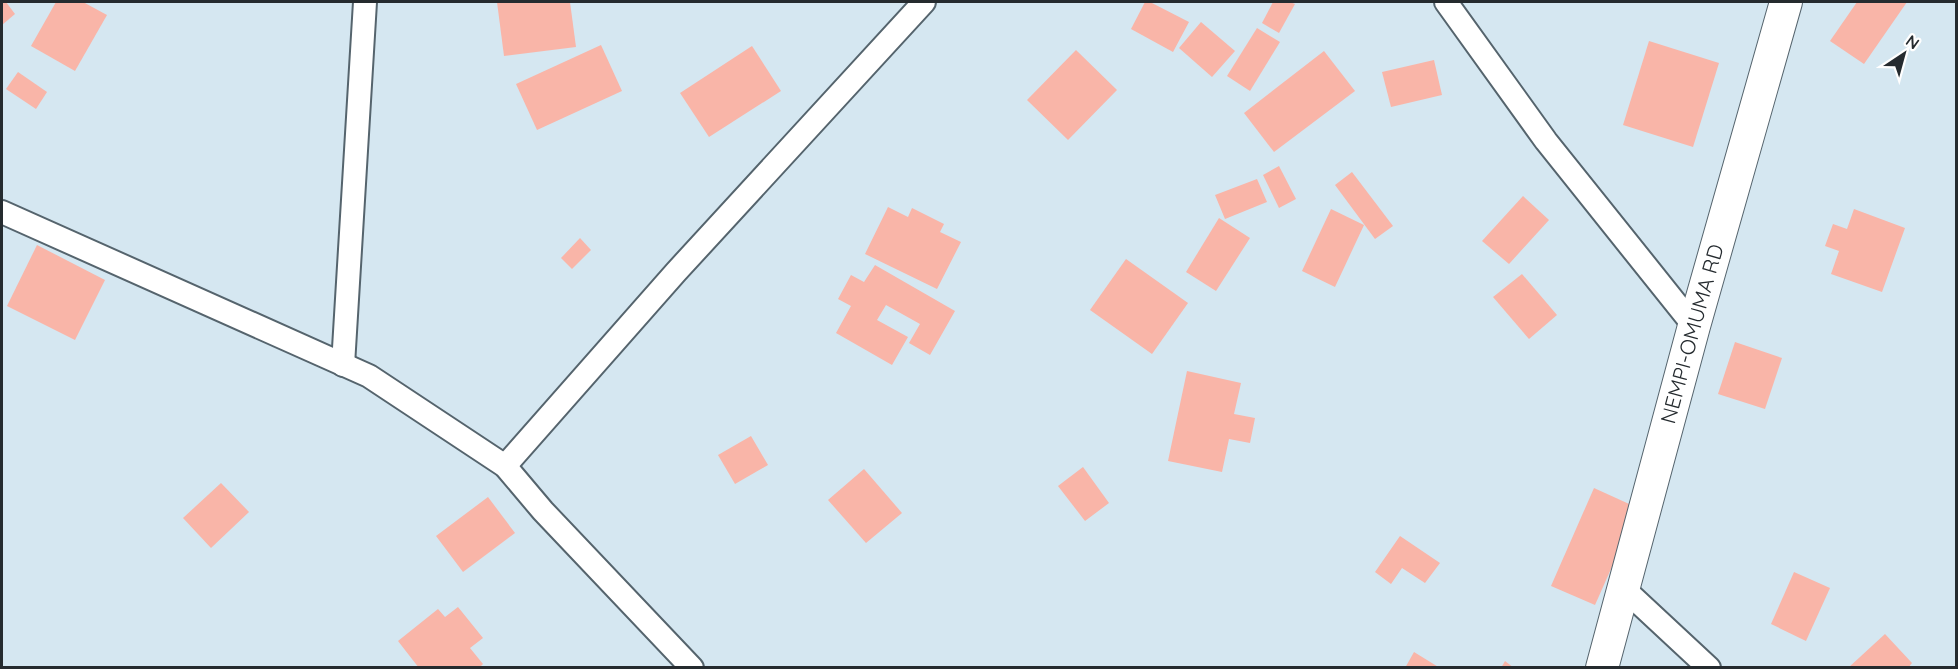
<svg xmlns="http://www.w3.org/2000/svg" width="1958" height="669" font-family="Quicksand,sans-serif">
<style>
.building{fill:#f9b5a8}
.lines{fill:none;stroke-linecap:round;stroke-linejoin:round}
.street-casing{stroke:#55646d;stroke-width:26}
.secondary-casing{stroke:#55646d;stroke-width:34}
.street{stroke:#fff;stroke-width:22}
.secondary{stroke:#fff;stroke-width:32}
.labels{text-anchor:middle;stroke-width:4.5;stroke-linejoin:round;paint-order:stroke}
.street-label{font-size:21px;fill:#252b2f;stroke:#fff}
</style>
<rect width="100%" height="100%" fill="#d5e7f1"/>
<g class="building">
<polygon points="2,2 6,2 15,14 2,25"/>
<polygon points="56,2 83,2 107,15 75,71 31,46"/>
<polygon points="497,2 570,2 576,47 504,56"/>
<polygon points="1145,2 1150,2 1189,22 1173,52 1131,29"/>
<polygon points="1273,2 1290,2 1295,4 1279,33 1262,23"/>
<polygon points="1857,2 1907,2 1864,64 1830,41"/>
<polygon points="1201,22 1235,51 1212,77 1179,48"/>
<polygon points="1257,28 1280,42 1250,91 1227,76"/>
<polygon points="1649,41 1719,63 1693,147 1623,125"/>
<polygon points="601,45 622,91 537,130 516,84"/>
<polygon points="752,46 781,91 709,137 680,93"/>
<polygon points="1076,50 1117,90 1068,140 1027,100"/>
<polygon points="1324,51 1355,91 1274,152 1244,113"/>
<polygon points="1434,60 1442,95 1391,107 1382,72"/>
<polygon points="18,72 47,92 36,109 6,89"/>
<polygon points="1279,166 1296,199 1279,208 1263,175"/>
<polygon points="1352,172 1393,226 1375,239 1335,185"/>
<polygon points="1257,179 1267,202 1225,219 1215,195"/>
<polygon points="1523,196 1549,220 1509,264 1482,241"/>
<polygon points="888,207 908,217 912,208 944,224 940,232 961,242 937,289 865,254"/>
<polygon points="1331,209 1364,225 1335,287 1302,271"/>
<polygon points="1854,209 1905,228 1882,292 1831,274 1839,251 1825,246 1833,224 1847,229"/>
<polygon points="1219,218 1250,238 1216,291 1186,272"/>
<polygon points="580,238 591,250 572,269 561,258"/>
<polygon points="37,245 105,280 75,340 7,306"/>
<polygon points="1126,259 1188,303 1152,354 1090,310"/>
<polygon points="875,265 955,311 930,355 909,343 920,324 886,305 877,320 908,337 892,365 836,333 851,306 838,299 851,275 864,282"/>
<polygon points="1522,274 1557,315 1529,339 1493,297"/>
<polygon points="1735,342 1782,358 1765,409 1718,394"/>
<polygon points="1187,371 1241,383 1234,414 1255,418 1250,443 1229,439 1222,472 1168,461"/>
<polygon points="751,436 768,465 735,484 718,455"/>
<polygon points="1083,467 1109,503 1085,521 1058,486"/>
<polygon points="864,469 902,513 866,543 828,500"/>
<polygon points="221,483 249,512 211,548 183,518"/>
<polygon points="1594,488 1638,508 1595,605 1551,586"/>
<polygon points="488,497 515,533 463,572 436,536"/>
<polygon points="1400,536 1440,563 1425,583 1402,568 1391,584 1375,572"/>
<polygon points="1794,572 1830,588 1806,641 1771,624"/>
<polygon points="458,607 483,638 470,648 483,664 479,668 419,668 398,641 438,609 445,617"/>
<polygon points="1885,634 1912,663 1908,668 1848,668"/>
<polygon points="1414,652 1440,668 1405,668"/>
<polygon points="1505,661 1514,668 1501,668"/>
</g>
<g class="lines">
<g class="street-casing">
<g id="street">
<polyline points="1446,2 1546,141 1694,326"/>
<polyline points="2,212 369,376 505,466 543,511 692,668"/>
<polyline points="343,365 365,2"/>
<polyline points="505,466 676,272 924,2"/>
<polyline points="1623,588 1709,668"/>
</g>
</g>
<g class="secondary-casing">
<g id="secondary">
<path id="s1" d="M1602 668 1694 326 1786 2"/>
</g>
</g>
<use href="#street" class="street"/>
<use href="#secondary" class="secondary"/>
</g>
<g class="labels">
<g class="street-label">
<text dy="7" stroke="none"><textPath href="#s1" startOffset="346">NEMPI-OMUMA RD</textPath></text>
</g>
</g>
<rect width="1958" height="669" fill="none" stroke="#252b2f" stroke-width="6"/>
<g transform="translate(1904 54) rotate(36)" stroke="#ffffff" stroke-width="4.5" paint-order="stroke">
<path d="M0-4.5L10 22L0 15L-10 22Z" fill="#252b2f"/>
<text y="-9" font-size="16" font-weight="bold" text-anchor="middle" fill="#252b2f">N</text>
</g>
</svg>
